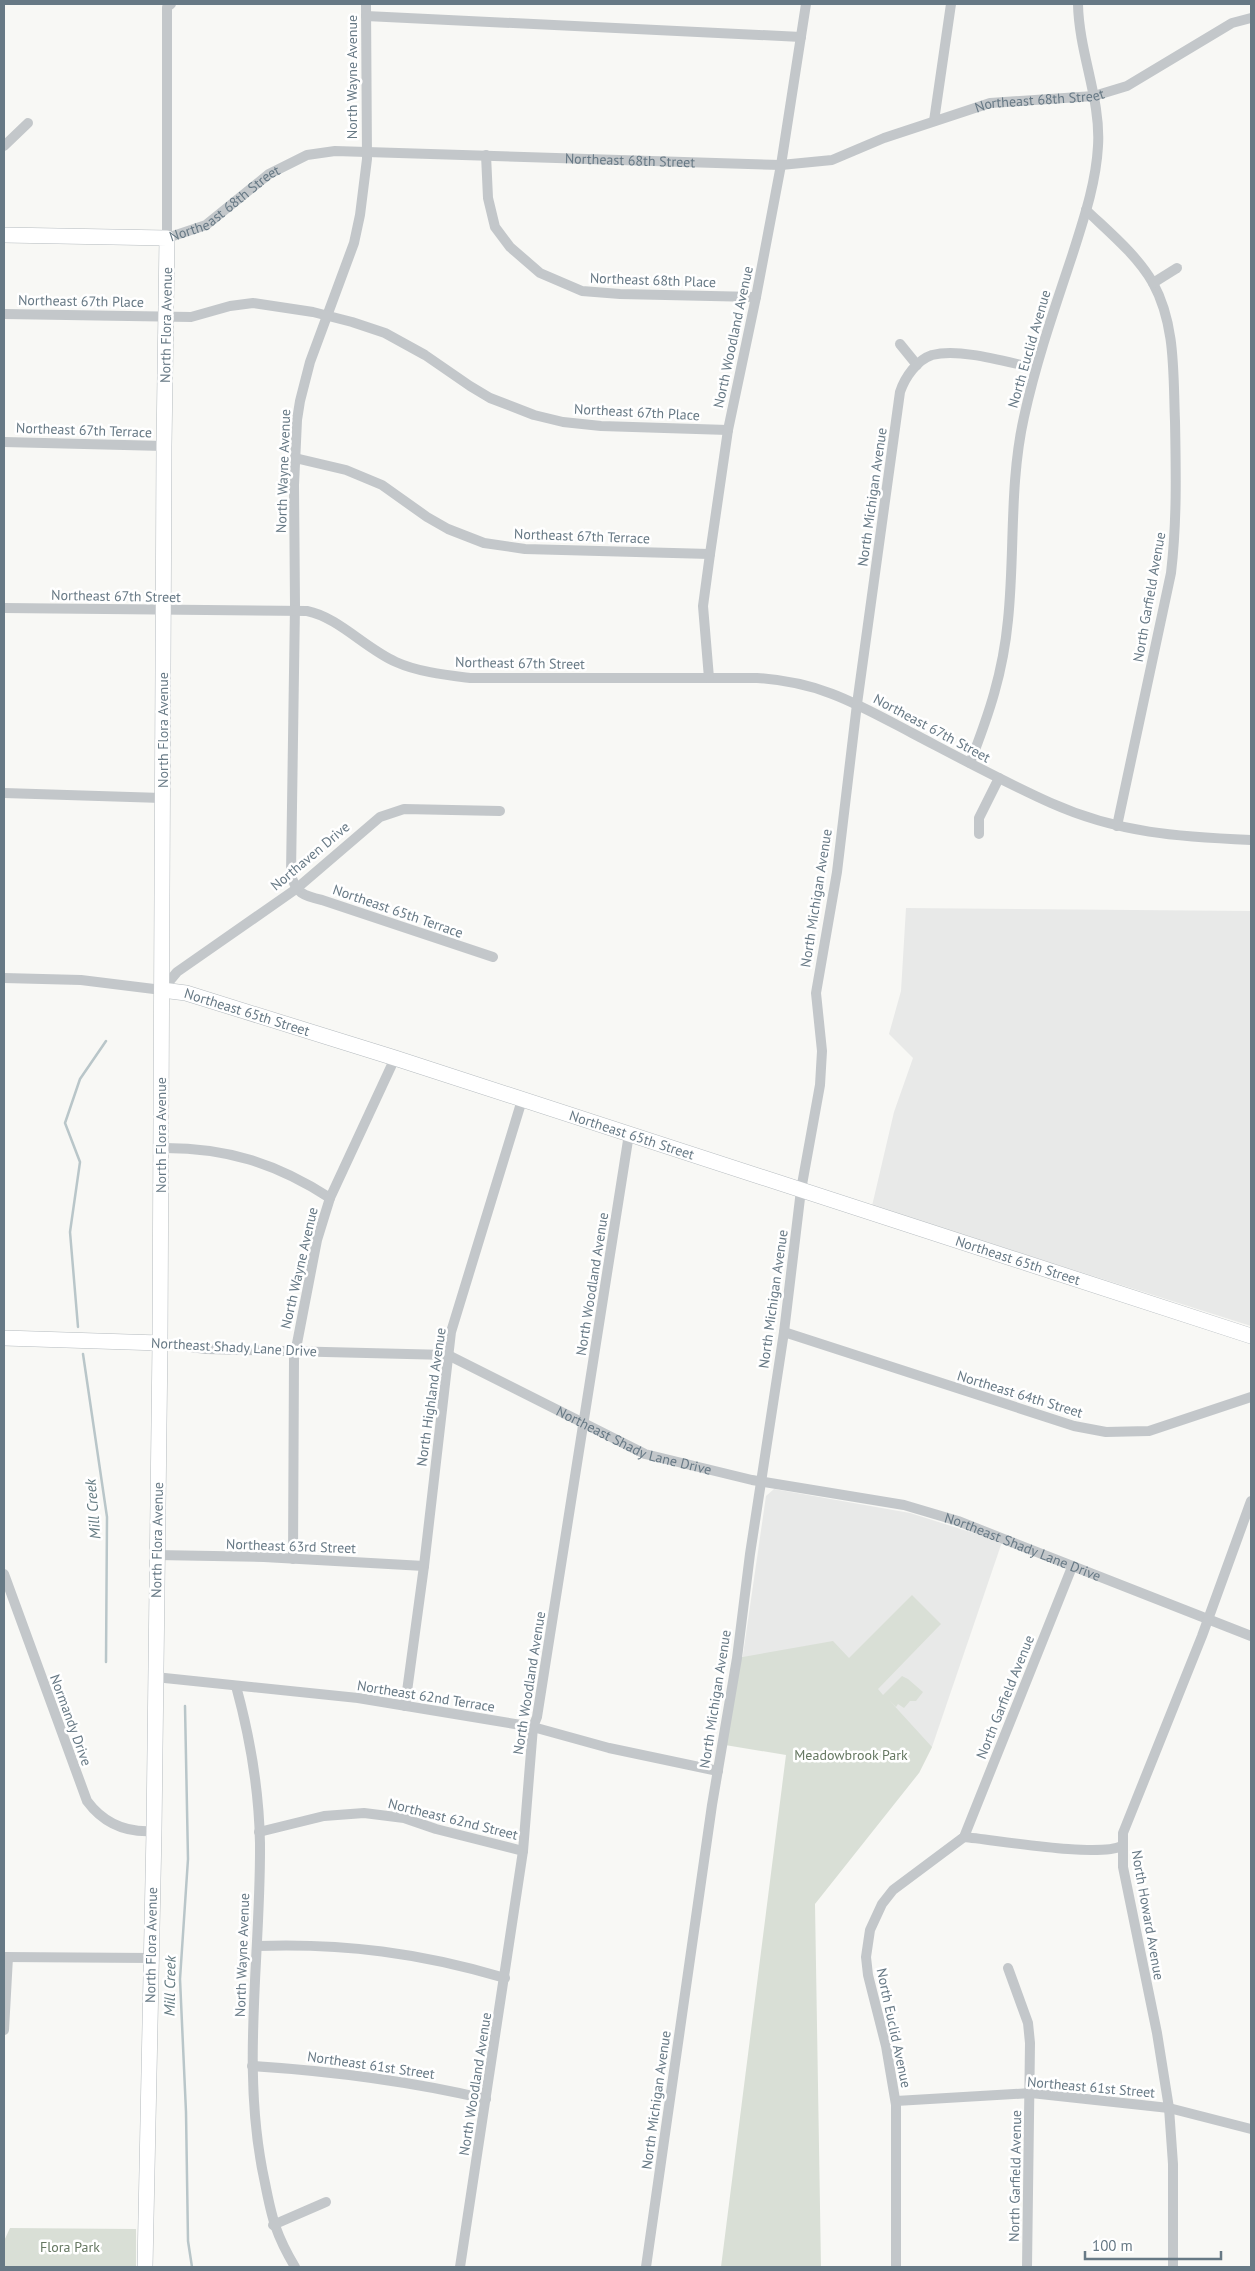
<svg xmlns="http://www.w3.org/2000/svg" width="1255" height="2271" font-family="'PT Sans',sans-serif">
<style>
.built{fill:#e8e9e8}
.green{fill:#d9dfd6}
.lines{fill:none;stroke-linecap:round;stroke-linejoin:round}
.stream{stroke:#b9c6c9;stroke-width:2.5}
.secondary-casing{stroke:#b5bbbf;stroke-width:16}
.street{stroke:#c3c7ca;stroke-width:10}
.secondary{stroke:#fff;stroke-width:15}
.labels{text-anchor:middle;stroke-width:5;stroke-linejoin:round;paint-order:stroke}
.street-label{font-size:14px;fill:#677985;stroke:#fff}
.park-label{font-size:14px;fill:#667862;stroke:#fff}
.water-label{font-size:15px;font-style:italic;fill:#637a81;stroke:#fff}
</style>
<rect width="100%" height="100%" fill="#f8f8f5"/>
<g class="built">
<polygon points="906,908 1251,911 1251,1326 872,1206 894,1112 913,1058 889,1034 901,991"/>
<polygon points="774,1489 910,1513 1002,1542 932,1747 919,1773 730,1744 766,1496"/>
</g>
<g class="green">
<polygon points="912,1595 941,1624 878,1689 883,1695 902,1676 908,1679 923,1692 916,1701 910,1701 904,1708 898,1704 896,1707 889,1700 932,1747 919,1773 815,1904 821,2267 721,2267 786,1755 719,1744 737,1658 833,1641 849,1658"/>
<polygon points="10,2228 136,2229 136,2267 4,2267 4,2241"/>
</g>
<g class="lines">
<g class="stream">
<polyline points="78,1327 70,1232 80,1162 65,1123 80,1079 106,1041"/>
<polyline points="83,1354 107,1517 106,1662"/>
<polyline points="185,1706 188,1859 180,1979 186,2112 188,2241 192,2267"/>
</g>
<g class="secondary-casing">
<g id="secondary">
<polyline points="4,235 167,238 164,446 160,1343 154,1831 145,2267"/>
<path id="s3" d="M162 990 186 993 395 1058 1251 1336"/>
<polyline points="4,1338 160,1343"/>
</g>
</g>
<g class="street">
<path id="s1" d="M171 4 167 7V238L206 225 269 174 307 155 335 151 781 165 832 160 884 138 990 103 1094 96 1127 86 1232 23 1251 18"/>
<path d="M366 4 367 159 360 215 354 243 310 362 300 401 297 420 294 485 295 605 291 874C295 893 304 896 322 900L493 957"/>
<polyline points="366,16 801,37"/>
<polyline points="934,121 951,4"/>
<polyline points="4,146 28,123"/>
<polyline points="486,155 488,198 495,227 510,247 540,273 582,291 620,294 756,297"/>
<path d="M1086 210C1109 232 1137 255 1153 283 1176 325 1173 374 1175 421 1176 472 1177 522 1171 573L1117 826"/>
<polyline points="1153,283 1177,268"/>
<polyline points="4,314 191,317 230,306 253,303 313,312 352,322 385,333 425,355 470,386 490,398 534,415 563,422 601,426 728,430"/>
<polyline points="900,344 917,365"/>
<polyline points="4,442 164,446"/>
<polyline points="295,458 346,470 382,485 427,517 448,529 484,543 525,549 710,554"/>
<path d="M4 608 307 611C338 617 366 649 396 662 418 672 446 675 470 678H757C821 682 857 704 912 733 958 757 1004 782 1051 803 1118 833 1179 837 1251 840"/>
<polyline points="709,678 703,606 710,554 728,430 756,297 781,165 806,4"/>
<path d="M970 763C989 714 1003 673 1008 620 1015 553 1009 484 1024 417 1036 362 1054 310 1072 256 1083 221 1096 184 1098 146 1101 99 1079 53 1078 4"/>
<polyline points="4,793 162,798"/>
<polyline points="979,834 979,818 999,778"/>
<polyline points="4,978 81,980 162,990 177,972 296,889 380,817 404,809 500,811"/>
<path d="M160 1148C225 1147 276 1163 330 1198"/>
<polyline points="784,1332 1074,1426 1106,1432 1149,1431 1251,1397"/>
<path id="s2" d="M160 1343 206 1349 448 1355 645 1454 752 1480 904 1505 958 1521 1251 1636"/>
<polyline points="156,1555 264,1557 424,1566"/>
<polyline points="293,1559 294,1359 317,1240 330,1198 395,1058"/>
<path d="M4 1574 87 1801C104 1824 126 1833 154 1831"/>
<polyline points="155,1677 358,1698 533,1727 609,1748 718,1771"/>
<path d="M236 1686C250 1737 259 1790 260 1843 261 1957 240 2071 265 2183 272 2219 276 2235 295 2267"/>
<polyline points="405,1706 424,1566 451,1332 522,1100"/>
<polyline points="259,1832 324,1816 364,1813 404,1818 436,1829 523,1851"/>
<path d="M964 1837C997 1840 1097 1858 1122 1846"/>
<path d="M257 1946C344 1943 421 1953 505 1978"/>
<polyline points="4,1957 151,1958"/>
<polyline points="1008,1968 1028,2023 1030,2043 1027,2267"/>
<polyline points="4,2030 8,1957"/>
<path d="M252 2066C331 2071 409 2081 486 2099"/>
<polyline points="896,2101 1031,2093 1169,2108 1251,2129"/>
<polyline points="273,2225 326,2202"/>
<polyline points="460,2267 523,1851 533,1727 537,1717 629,1134"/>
<path d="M646 2267 712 1805 737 1658 750 1554 784 1332 801 1190 820 1085 822 1051 816 993 837 872 857 704 900 392C905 377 917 360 932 355 961 348 1006 362 1035 368"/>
<polyline points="896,2267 896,2105 886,2046 868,1975 866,1957 870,1930 882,1904 893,1890 964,1837 1072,1567"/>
<polyline points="1173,2267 1173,2164 1169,2108 1157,2033 1123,1867 1123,1833 1202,1636 1251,1501"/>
</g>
<use href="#secondary" class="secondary"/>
</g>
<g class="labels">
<g class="street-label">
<text transform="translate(352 77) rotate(-90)" y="5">North Wayne Avenue</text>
<text dy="5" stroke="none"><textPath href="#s1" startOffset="1144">Northeast 68th Street</textPath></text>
<text dy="5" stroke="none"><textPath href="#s1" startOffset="724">Northeast 68th Street</textPath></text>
<text dy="5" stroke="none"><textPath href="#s1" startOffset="304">Northeast 68th Street</textPath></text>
<text transform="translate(653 280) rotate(2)" y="5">Northeast 68th Place</text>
<text transform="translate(81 301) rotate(1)" y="5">Northeast 67th Place</text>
<text transform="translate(166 325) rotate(-89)" y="5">North Flora Avenue</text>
<text transform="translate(733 337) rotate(-78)" y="5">North Woodland Avenue</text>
<text transform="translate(1029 349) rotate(-74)" y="5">North Euclid Avenue</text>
<text transform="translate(637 412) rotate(3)" y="5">Northeast 67th Place</text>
<text transform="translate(84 430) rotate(2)" y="5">Northeast 67th Terrace</text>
<text transform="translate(283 471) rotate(-88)" y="5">North Wayne Avenue</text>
<text transform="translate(872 497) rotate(-82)" y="5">North Michigan Avenue</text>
<text transform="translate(582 536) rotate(2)" y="5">Northeast 67th Terrace</text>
<text transform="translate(116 596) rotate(1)" y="5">Northeast 67th Street</text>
<text transform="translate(1149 597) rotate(-80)" y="5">North Garfield Avenue</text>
<text transform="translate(520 663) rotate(1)" y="5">Northeast 67th Street</text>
<text transform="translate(932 728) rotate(28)" y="5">Northeast 67th Street</text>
<text transform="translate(163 730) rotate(-90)" y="5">North Flora Avenue</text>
<text transform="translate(310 856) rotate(-40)" y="5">Northaven Drive</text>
<text transform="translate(816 898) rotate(-81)" y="5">North Michigan Avenue</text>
<text transform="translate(398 911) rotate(19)" y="5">Northeast 65th Terrace</text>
<text dy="5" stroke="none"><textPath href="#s3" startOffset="88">Northeast 65th Street</textPath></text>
<text transform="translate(161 1135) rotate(-90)" y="5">North Flora Avenue</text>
<text dy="5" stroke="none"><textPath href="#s3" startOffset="492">Northeast 65th Street</textPath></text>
<text dy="5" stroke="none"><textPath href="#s3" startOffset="898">Northeast 65th Street</textPath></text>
<text transform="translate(299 1268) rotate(-77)" y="5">North Wayne Avenue</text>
<text transform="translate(592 1284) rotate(-81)" y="5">North Woodland Avenue</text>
<text transform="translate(773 1299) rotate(-82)" y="5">North Michigan Avenue</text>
<text transform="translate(234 1347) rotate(3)" y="5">Northeast Shady Lane Drive</text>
<text transform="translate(1020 1394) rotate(17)" y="5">Northeast 64th Street</text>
<text transform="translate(431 1397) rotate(-82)" y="5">North Highland Avenue</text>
<text dy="5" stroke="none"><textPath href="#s2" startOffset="494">Northeast Shady Lane Drive</textPath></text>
<text transform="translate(157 1540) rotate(-89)" y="5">North Flora Avenue</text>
<text transform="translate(291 1546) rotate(2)" y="5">Northeast 63rd Street</text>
<text dy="5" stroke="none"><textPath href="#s2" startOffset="899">Northeast Shady Lane Drive</textPath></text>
<text transform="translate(529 1683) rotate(-81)" y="5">North Woodland Avenue</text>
<text transform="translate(426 1696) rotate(9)" y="5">Northeast 62nd Terrace</text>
<text transform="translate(1005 1697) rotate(-68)" y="5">North Garfield Avenue</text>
<text transform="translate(715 1699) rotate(-81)" y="5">North Michigan Avenue</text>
<text transform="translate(71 1720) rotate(70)" y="5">Normandy Drive</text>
<text transform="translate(453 1819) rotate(14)" y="5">Northeast 62nd Street</text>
<text transform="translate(1148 1915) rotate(80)" y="5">North Howard Avenue</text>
<text transform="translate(151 1945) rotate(-89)" y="5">North Flora Avenue</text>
<text transform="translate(242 1955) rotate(-88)" y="5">North Wayne Avenue</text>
<text transform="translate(894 2028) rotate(78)" y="5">North Euclid Avenue</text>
<text transform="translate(371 2065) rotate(8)" y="5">Northeast 61st Street</text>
<text transform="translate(475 2084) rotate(-81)" y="5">North Woodland Avenue</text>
<text transform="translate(1091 2087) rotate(5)" y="5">Northeast 61st Street</text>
<text transform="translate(656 2100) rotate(-82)" y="5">North Michigan Avenue</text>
<text transform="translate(1015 2176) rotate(-89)" y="5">North Garfield Avenue</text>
</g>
<g class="park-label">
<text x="851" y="1760">Meadowbrook Park</text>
<text x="70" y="2252">Flora Park</text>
</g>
<g class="water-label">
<text transform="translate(93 1509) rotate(-95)" y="5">Mill Creek</text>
<text transform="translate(170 1986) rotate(-89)" y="5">Mill Creek</text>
</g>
</g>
<rect width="1255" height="2271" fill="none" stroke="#677985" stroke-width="10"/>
<path d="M1085 2251v8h136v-8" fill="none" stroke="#677985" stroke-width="2.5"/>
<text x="1092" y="2251" font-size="15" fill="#677985" stroke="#ffffff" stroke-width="4" paint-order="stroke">100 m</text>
</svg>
